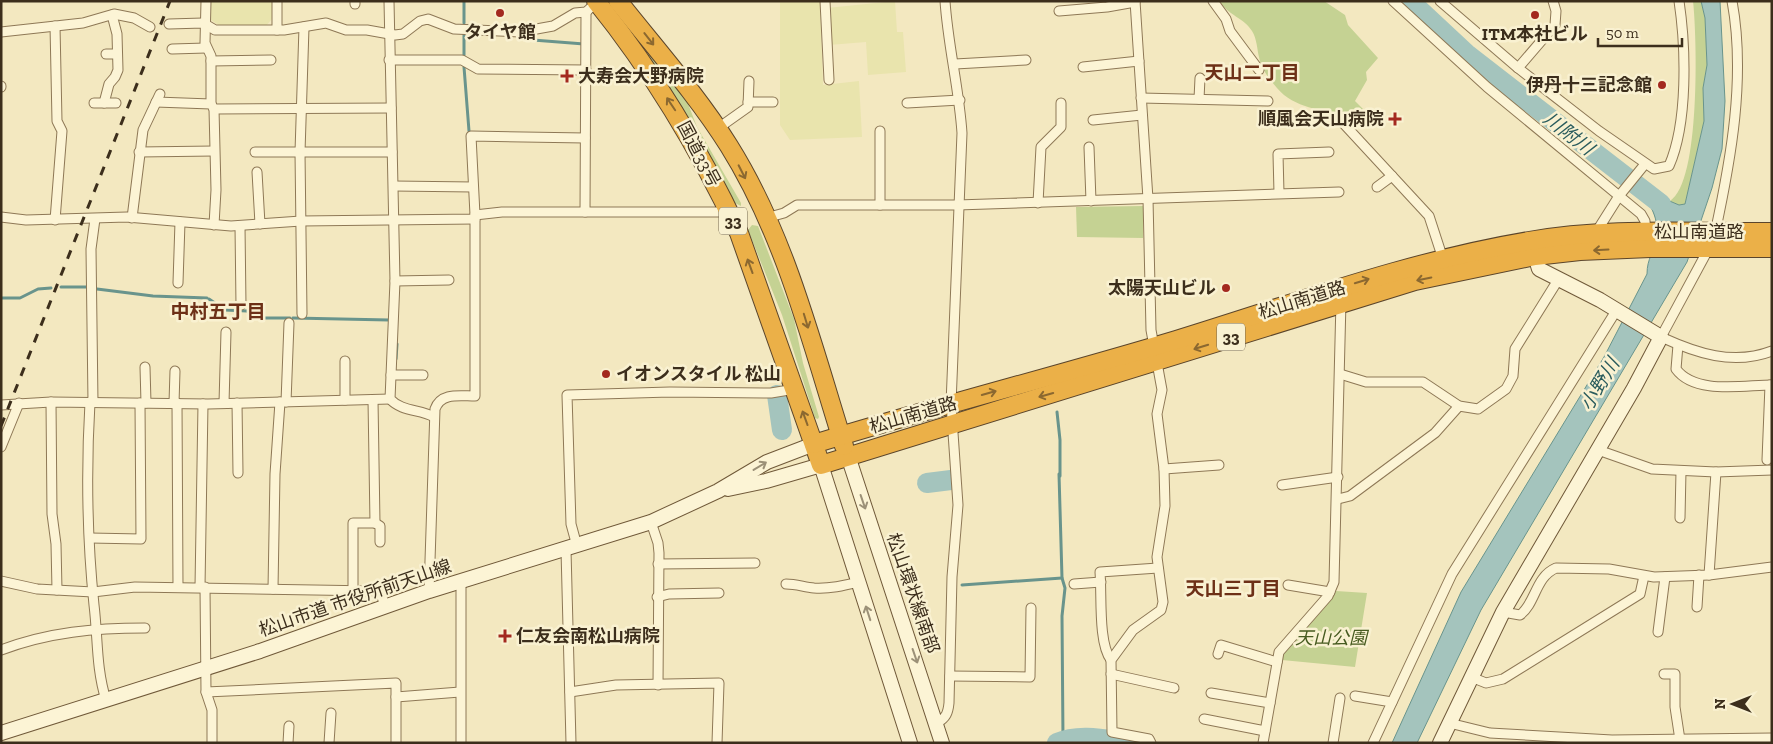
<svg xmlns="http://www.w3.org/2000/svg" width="1773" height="744" font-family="'Zilla Slab','Noto Sans JP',serif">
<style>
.farmland{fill:#e9e4ad}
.green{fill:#c5d293}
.water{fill:#a4c4bd;stroke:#69948c}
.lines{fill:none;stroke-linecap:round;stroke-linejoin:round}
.stream{stroke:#69948c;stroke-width:3}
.river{stroke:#a4c4bd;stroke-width:20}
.street-casing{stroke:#8e7856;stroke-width:11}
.secondary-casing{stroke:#705939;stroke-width:16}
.highway-casing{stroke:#5b452b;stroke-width:20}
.street{stroke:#fcf4d5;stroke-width:9}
.secondary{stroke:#fcf4d5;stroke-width:14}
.highway{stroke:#ebb048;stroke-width:18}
.rail{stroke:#3c2e1c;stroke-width:3;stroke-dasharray:9 9;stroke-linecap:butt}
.oneway{stroke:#8b6830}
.oneway2{stroke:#9c9178}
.poi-dot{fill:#a3291f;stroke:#f9f1d1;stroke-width:2}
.labels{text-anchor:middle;stroke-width:5;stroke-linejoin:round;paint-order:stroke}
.shield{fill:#f9f1d1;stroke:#756852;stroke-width:1}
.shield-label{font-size:16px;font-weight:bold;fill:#3c2e1c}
.poi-label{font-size:18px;font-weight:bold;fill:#3c2e1c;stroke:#f9f1d1;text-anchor:start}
.street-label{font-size:18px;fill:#3c2e1c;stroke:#f9f1d1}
.park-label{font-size:18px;font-style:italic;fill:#475b20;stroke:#f9f1d1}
.neighbourhood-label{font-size:19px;font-weight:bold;fill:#6d3017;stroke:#f9f1d1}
.water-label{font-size:19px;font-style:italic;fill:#2a5c5d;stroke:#f9f1d1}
</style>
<rect width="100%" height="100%" fill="#f3e8c0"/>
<g class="farmland">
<polygon points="210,1 273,1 272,19 265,27 220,26 211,20"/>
<polygon points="780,1 820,1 823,85 859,81 862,137 790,140 780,125"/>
<polygon points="895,1 897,32 903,32 906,72 868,75 866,42 829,45 827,8"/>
</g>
<g class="green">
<path d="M1219 1H1324L1345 15 1348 25 1378 58 1366 72 1367 80 1355 101 1363 109 1351 122C1331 109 1304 111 1284 95 1274 86 1261 70 1259 57 1257 49 1257 39 1252 31 1244 18 1228 15 1219 1Z"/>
<path d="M1693 1H1701L1705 18 1707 65 1703 88 1704 121 1685 204 1679 205 1670 201C1701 182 1697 36 1693 1Z"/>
<polygon points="649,53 687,101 697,127 741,203 741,206 735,203 695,128 647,55"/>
<polygon points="1143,206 1143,238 1077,237 1076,207"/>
<polygon points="752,225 758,226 794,319 803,363 819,417 818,419 815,418 782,315 748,230"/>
<path d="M1336 591 1367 593 1355 667 1282 660C1281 641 1327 609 1336 591Z"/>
</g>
<path class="water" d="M1701 1H1720L1725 101 1722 149 1712 188 1687 262 1481 610 1417 743H1392L1461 592 1604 357 1647 274C1647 258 1654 253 1656 239 1660 218 1650 205 1639 188L1679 205 1685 204 1704 121 1703 88 1707 65 1705 18Z"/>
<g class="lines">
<g class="stream">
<polyline points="464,1 464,23"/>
<polyline points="518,36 533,40 584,44"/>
<polyline points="464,55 464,33 466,33"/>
<polyline points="464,67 469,131"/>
<polyline points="61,287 86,287"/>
<polyline points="97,289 153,296 207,298"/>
<polyline points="1,298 20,298 38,289 51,288"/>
<polyline points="209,299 225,310 247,311 256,318 290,318"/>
<polyline points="293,318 389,320"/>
<polyline points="396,359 397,344"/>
<polyline points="1057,412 1060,440 1060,476"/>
<polyline points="1059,474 1062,578 1065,588 1062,616 1063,740"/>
<polyline points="962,585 1062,578"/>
</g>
<g class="river">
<polyline points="1410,1 1468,55 1661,204"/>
<polyline points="777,395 782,430"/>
<polyline points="927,483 951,480"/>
<path d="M1057 743C1080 733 1107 740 1131 743"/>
</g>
<g class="street-casing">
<g id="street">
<polyline points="206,1 205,43 211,56 211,104"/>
<path d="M389 1 395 281 390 399C402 412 420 409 434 417"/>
<polyline points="825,1 829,80"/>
<polyline points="1135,1 1148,199 1151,330 1162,390 1157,414 1164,469 1165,506 1157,557 1163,602 1161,610 1133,630 1111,660 1112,732 1149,739 1151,743"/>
<polyline points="1213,1 1226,19 1230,31 1259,70"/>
<polyline points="1393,1 1487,87 1641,214 1645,221 1646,232"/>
<path d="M1440 1 1518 68 1599 131 1654 169 1669 166C1688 123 1686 48 1679 1"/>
<polyline points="355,4 355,1"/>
<polyline points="1059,11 1107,7 1135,2"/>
<polyline points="169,24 203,23 215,30 284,30 326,23 346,30 367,30 395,35 403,34 420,21 428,19 454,29 520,32 553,26 575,13 586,12 597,2"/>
<polyline points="55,26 57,121 62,131 55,220"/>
<polyline points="277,30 277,1"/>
<polyline points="1,32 83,23 114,14 134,18 150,27"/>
<polyline points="172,49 206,48"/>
<polyline points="106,54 117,54"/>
<polyline points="389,60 462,60 478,69 586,70"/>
<polyline points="211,61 271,60"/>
<polyline points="955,64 1026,60"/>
<polyline points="1083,67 1139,61"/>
<polyline points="1518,68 1555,25 1556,11 1553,1"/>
<polyline points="1,86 1,87"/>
<polyline points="1141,98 1268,101"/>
<polyline points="1199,99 1200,78"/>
<polyline points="156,102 211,104 214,109 391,108"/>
<polyline points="748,102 773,102"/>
<polyline points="94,103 116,103"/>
<polyline points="104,103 109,84 115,77 118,70 117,34 112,15"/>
<polyline points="907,103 960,100"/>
<polyline points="1093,120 1142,115"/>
<polyline points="1343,123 1429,216 1444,262"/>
<polyline points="717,129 748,107 749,81"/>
<polyline points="1089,147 1091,201"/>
<polyline points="139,152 214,151"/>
<polyline points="255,152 392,152"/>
<polyline points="257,172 260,224"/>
<polyline points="394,186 473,187"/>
<polyline points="1377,187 1392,176"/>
<polyline points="1279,193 1278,154 1329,152"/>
<polyline points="1038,203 1041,147 1061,127 1061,103"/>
<polyline points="880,205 880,131"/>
<polyline points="585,212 586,12"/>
<polyline points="475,215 471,136 585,138"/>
<polyline points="1,217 26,220 127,217 231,226 301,221 475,219 475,215 502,212 729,212"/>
<polyline points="132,218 143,130 160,94"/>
<polyline points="766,218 784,213 797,205 957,205 1339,192"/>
<polyline points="214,225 216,190 214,109"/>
<polyline points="240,226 241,305"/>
<path d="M1715 233C1731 159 1746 77 1732 1"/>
<polyline points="1595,234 1619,196 1645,164"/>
<path d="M1709 248 1661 337C1696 353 1733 366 1772 351"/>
<polyline points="395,281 449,280"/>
<polyline points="178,283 180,222"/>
<polyline points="302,314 300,152 304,27"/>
<path d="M1678 345 1676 369C1695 395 1744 385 1772 385"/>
<polyline points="145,367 146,403"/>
<polyline points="1340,374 1366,382 1423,382 1459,406 1478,409 1506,389 1513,376 1515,349 1558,280"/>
<polyline points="391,375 423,375"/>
<polyline points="345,400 345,361"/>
<polyline points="51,402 52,514 56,544 57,590"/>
<path d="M90 402C86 470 87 537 94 605 98 638 96 668 106 700"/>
<polyline points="93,402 91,249 95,219"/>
<polyline points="286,402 289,323"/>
<polyline points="174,403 175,371"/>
<polyline points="177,403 178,587"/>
<polyline points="224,403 226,332"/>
<polyline points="237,403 238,473"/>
<polyline points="1,405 51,402 208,404 390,399"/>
<polyline points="1,447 19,403"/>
<polyline points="1598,450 1652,469 1716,472 1772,470"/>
<polyline points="1767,460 1770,385"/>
<polyline points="1164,469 1219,465"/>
<polyline points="1282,485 1338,477"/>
<polyline points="1338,499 1350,496 1435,433 1459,406"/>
<polyline points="1680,518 1681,471"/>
<polyline points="651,522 658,543 659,553 658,685"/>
<polyline points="375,523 380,526 380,542"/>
<polyline points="90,538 141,539 140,403"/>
<polyline points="577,546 571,524 567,395 670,392 771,393 795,389"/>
<polyline points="566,550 571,743"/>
<polyline points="658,564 755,563"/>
<polyline points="1709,575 1716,472"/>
<polyline points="1,581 37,589 93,592 135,587 374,591 381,594 385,606"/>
<path d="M786 584C796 584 804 587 814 588 830 589 843 586 858 582"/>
<polyline points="1074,584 1101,582"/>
<polyline points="1288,585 1330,592"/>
<polyline points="200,587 203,404"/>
<polyline points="205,587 206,692 212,710 212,743"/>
<polyline points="273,589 275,474 280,402"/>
<polyline points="353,591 353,523 375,523 373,400"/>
<path d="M429 591 435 409C441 392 460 396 475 396V219"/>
<polyline points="657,597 669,594 719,593"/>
<polyline points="1697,607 1699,575"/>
<path d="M1503 612 1520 615C1536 603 1535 577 1556 568L1609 569 1654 577 1709 575 1772 567"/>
<polyline points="1658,632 1665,577"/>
<path d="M1 650C49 632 95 628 145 628"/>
<polyline points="1218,654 1221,645 1277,662"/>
<path d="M1111 660C1098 643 1102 595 1100 572L1158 568"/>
<polyline points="1111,674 1174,688"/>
<polyline points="1664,674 1675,674 1675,707 1680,740"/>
<polyline points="950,676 1030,677 1031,608"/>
<polyline points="1471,677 1486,683 1503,679 1640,594 1644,576"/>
<polyline points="206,692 396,683 396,743"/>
<polyline points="570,692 616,685 719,683 717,743"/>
<polyline points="1211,693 1270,703"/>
<polyline points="1355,696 1392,702"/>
<polyline points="396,697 460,692"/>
<polyline points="1204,719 1265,731"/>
<path d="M937 723C946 718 948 713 949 703L952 577 958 505 951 404 962 133C959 88 948 46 945 1"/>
<polyline points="1449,723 1490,733 1612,740 1772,738"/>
<polyline points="288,743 289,726"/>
<polyline points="329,743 331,713"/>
<polyline points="461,743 461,581"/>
<polyline points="1263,743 1279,652 1328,596 1334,582 1341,301"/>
<polyline points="1333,743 1340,698"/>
<polyline points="1373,743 1452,574 1616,311"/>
</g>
</g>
<g class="secondary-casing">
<g id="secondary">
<polyline points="848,456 942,743"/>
<polyline points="728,489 766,481 821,465 910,743"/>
<polyline points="1,733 260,651 429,591 651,522 718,491 767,462 814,444"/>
<polyline points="1440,743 1503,612 1634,388 1661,337 1600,300 1539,269 1532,246"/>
</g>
</g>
<g class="highway-casing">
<g id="highway">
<path d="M596 1C654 73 700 150 739 233L821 465 1415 281 1535 256 1580 251 1650 248H1772"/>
<path d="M618 1C656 49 697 95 729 146 786 237 812 345 844 446"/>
<path d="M814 444C934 407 1056 376 1176 340 1293 304 1409 261 1529 241 1609 227 1691 233 1772 232"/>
</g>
</g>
<use href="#street" class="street"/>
<use href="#secondary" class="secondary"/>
<use href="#highway" class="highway"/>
<polyline class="rail" points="1,426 170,1"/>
</g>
<defs><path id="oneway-shaft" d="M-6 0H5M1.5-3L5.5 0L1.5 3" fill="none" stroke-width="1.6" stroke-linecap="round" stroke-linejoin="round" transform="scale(1.25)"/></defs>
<g class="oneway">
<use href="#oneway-shaft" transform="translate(649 39) rotate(52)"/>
<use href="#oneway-shaft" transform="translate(671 104) rotate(-124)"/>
<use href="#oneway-shaft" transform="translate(742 172) rotate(63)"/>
<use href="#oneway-shaft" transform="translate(1601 250) rotate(177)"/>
<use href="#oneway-shaft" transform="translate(750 266) rotate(-110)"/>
<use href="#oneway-shaft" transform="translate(1424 279) rotate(168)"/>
<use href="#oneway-shaft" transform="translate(1362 281) rotate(-17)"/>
<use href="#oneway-shaft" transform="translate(806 321) rotate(73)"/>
<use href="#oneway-shaft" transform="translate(1201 347) rotate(163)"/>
<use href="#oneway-shaft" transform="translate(989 393) rotate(-16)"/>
<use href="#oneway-shaft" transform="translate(1046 395) rotate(164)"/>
<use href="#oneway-shaft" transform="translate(805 418) rotate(-110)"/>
</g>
<g class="oneway2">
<use href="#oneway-shaft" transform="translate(760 466) rotate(-31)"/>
<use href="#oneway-shaft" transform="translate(863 502) rotate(71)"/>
<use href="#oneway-shaft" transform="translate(868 613) rotate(-108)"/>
<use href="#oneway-shaft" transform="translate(915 656) rotate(71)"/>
</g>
<g class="poi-dot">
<circle cx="500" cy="13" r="5"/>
<circle cx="1535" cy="15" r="5"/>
<path d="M564.5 68.5h5v5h5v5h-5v5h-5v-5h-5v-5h5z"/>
<circle cx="1662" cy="85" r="5"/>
<path d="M1392.5 111.5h5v5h5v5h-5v5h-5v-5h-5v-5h5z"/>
<circle cx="1226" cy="288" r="5"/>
<circle cx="606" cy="374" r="5"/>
<path d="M502.5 628.5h5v5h5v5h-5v5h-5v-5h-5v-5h5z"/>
</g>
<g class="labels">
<g class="shield">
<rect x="719" y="207.5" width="28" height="27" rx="4"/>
<rect x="1217" y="323.5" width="28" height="27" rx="4"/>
</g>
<g class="shield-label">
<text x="733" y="227">33</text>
<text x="1231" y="343">33</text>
</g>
<g class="poi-label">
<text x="500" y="38" text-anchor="middle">タイヤ館</text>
<text x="1535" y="40" text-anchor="middle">ITM本社ビル</text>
<text x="578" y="82">大寿会大野病院</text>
<text x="1652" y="91" text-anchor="end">伊丹十三記念館</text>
<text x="1384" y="125" text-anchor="end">順風会天山病院</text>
<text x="1216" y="294" text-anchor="end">太陽天山ビル</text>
<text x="616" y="380">イオンスタイル 松山</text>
<text x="516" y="642">仁友会南松山病院</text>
</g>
<g class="street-label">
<text transform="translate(699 154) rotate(62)" y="6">国道33号</text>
<text x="1699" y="238">松山南道路</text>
<text transform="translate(1302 300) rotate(-17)" y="6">松山南道路</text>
<text transform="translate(913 415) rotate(-16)" y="6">松山南道路</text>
<text transform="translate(913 593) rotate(71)" y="6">松山環状線南部</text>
<text transform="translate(355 598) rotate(-19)" y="6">松山市道 市役所前天山線</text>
</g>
<g class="park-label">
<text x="1331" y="644">天山公園</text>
</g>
<g class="neighbourhood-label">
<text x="1252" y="79">天山二丁目</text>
<text x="218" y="318">中村五丁目</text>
<text x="1233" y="595">天山三丁目</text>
</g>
<g class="water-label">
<text transform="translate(1569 133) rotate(38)" y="7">川附川</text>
<text transform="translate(1599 384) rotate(-59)" y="7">小野川</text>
</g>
</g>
<rect width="1773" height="744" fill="none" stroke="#3c2e1c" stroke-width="5"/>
<g transform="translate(1733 704) rotate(270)" stroke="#f9f1d1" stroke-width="4" paint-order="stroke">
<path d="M0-4L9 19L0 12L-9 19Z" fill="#3c2e1c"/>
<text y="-8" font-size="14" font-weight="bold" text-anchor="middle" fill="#3c2e1c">N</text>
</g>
<path d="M1598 38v8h84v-8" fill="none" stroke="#3c2e1c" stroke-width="2.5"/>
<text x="1606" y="38" font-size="15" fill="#3c2e1c" stroke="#f9f1d1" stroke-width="4" paint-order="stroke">50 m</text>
</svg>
